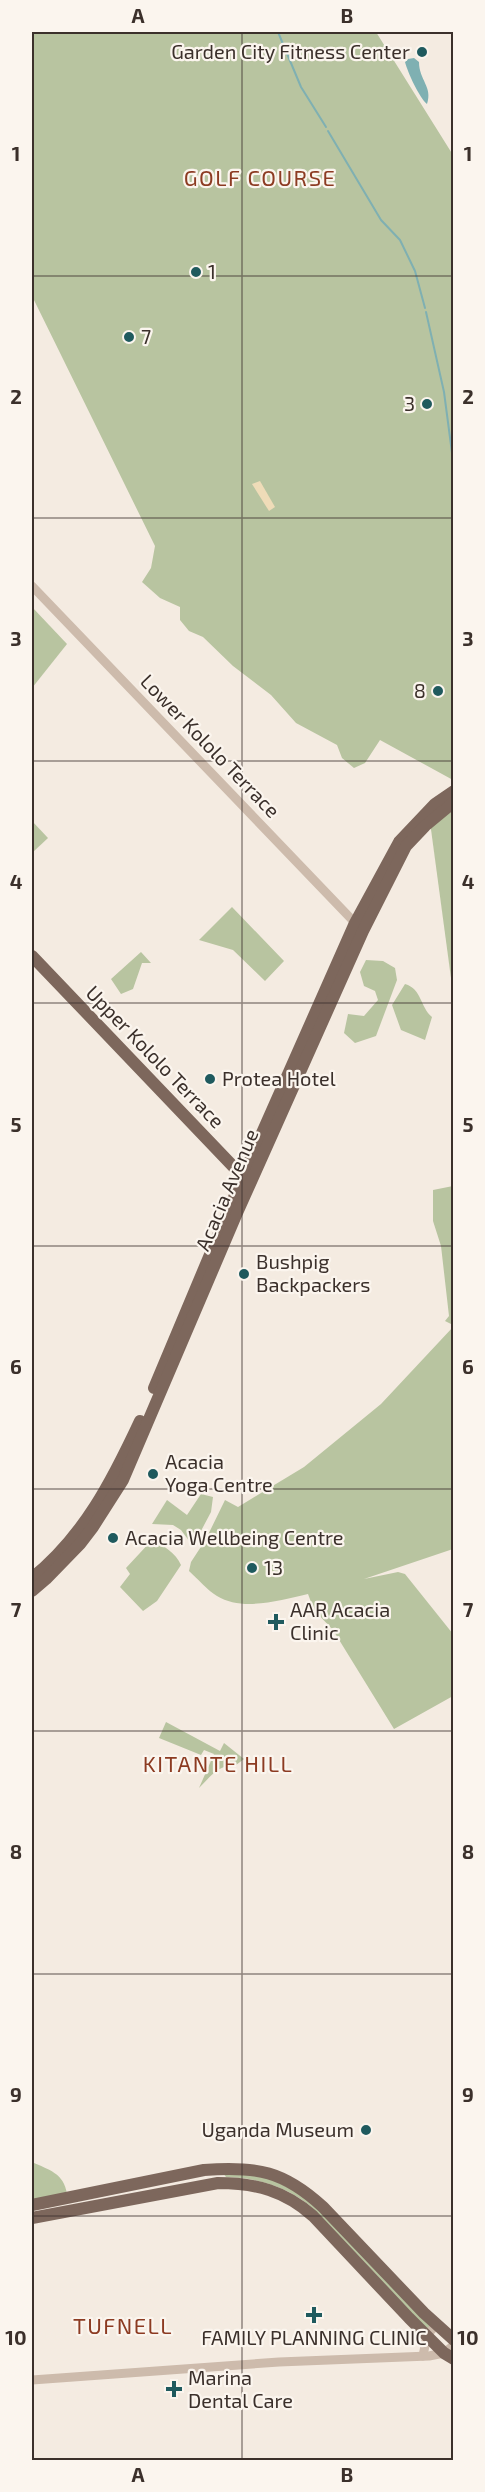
<svg xmlns="http://www.w3.org/2000/svg" width="485" height="2492" font-family="'Exo 2',sans-serif">
<style>
.green{fill:#b8c4a0}
.sand{fill:#efdcb8}
.water{fill:#7fb0b2}
.lines{fill:none;stroke-linecap:round;stroke-linejoin:round}
.stream{stroke:#7fb0b2;stroke-width:2}
.minor{stroke:#cdbbac;stroke-width:9}
.major{stroke:#7d675c;stroke-width:12}
.grid{fill:none;stroke:#3b302b;stroke-width:1.5;stroke-opacity:0.55}
.poi-dot{fill:#1f5a5e;stroke:#fbf5ee;stroke-width:2}
.labels{text-anchor:middle;stroke-width:4.5;stroke-linejoin:round;paint-order:stroke}
.poi-label{font-size:20px;fill:#3b302b;stroke:#fbf5ee;text-anchor:start}
.street-label{font-size:20px;fill:#3b302b;stroke:#fbf5ee}
.quarter-label{font-size:22px;letter-spacing:1.5px;fill:#8c3b22;stroke:#fbf5ee}
.neatline{fill:none;stroke:#3b302b;stroke-width:2}
.grid-label{font-size:20px;text-anchor:middle;font-weight:bold;fill:#3b302b}
</style>
<rect width="100%" height="100%" fill="#f4ebe1"/>
<g class="green">
<polygon points="32,32 376,32 453,155 453,780 380,740 365,763 354,768 342,758 337,745 296,723 271,695 233,666 203,637 189,631 180,620 180,607 160,598 142,582 151,568 155,546 32,296"/>
<polygon points="32,607 67,644 32,688"/>
<polygon points="453,803 453,993 430,822"/>
<polygon points="32,821 48,838 32,853"/>
<polygon points="232,907 284,961 265,981 233,950 199,940"/>
<polygon points="141,952 151,963 142,963 133,989 121,994 111,979"/>
<polygon points="366,960 383,961 395,968 397,980 376,1036 355,1043 344,1033 348,1014 364,1016 378,1000 375,991 364,986 360,972"/>
<path d="M405 984C422 989 420 1007 432 1017L425 1040 401 1030 392 1005Z"/>
<polygon points="453,1186 454,1186 453,1325 445,1321 449,1316 441,1246 433,1221 433,1190"/>
<path d="M453 1327V1549L364 1579 398 1572 405 1574 453 1634V1696L394 1729 333 1630 314 1610 308 1594C280 1600 243 1612 217 1596 207 1590 198 1579 189 1571L191 1562 206 1539 225 1500 238 1507 304 1467 381 1404Z"/>
<polygon points="201,1494 213,1497 211,1512 193,1546 181,1530 173,1525 152,1524 167,1500 187,1515"/>
<path d="M152 1540C163 1545 176 1553 181 1565L157 1601 143 1611 120 1587 130 1574 126 1568Z"/>
<path d="M166 1722 220 1751 224 1743 244 1759 236 1765C219 1764 210 1777 199 1788L214 1754 204 1750 201 1755 159 1738Z"/>
<path d="M32 2162C49 2170 64 2173 67 2194L32 2200Z"/>
<path d="M223 2173 265 2176 305 2196 431 2326 426 2330 309 2205C284 2186 258 2178 226 2177Z"/>
</g>
<polygon class="sand" points="260,481 275,507 269,511 252,484"/>
<path class="water" d="M414 58 419 62C419 80 433 87 427 104 419 97 408 73 405 62L408 59Z"/>
<g class="lines">
<g class="stream">
<polyline points="278,32 301,87 326,127"/>
<polyline points="328,131 381,220 400,240 415,271 425,308"/>
<polyline points="426,312 444,392 454,468"/>
</g>
<g class="minor">
<polyline points="32,586 359,927"/>
<polyline points="423,2356 427,2335 436,2325"/>
<polyline points="32,2380 279,2362 429,2356 444,2353 454,2345"/>
</g>
<g class="major">
<polyline points="32,956 248,1182"/>
<polyline points="154,1388 243,1176 355,923 399,842 435,804 454,791"/>
<path d="M32 1578C84 1536 112 1481 140 1421"/>
<polyline points="32,1591 46,1579 80,1544 93,1527 123,1480 237,1213 363,931 406,846 425,826 454,802"/>
<path d="M32 2205 204 2170C257 2166 284 2171 323 2207L424 2313 454 2340"/>
<path d="M32 2218 218 2183C256 2183 285 2191 313 2216L409 2318 444 2353 454 2359"/>
</g>
</g>
<path class="grid" d="M242 32V2460M32 276H454M32 518H454M32 761H454M32 1003H454M32 1246H454M32 1489H454M32 1731H454M32 1974H454M32 2216H454"/>
<g class="poi-dot">
<circle cx="422" cy="52" r="6"/>
<circle cx="196" cy="272" r="6"/>
<circle cx="129" cy="337" r="6"/>
<circle cx="427" cy="404" r="6"/>
<circle cx="438" cy="691" r="6"/>
<circle cx="210" cy="1079" r="6"/>
<circle cx="244" cy="1274" r="6"/>
<circle cx="153" cy="1474" r="6"/>
<circle cx="113" cy="1538" r="6"/>
<circle cx="252" cy="1568" r="6"/>
<path d="M273 1613h6v6h6v6h-6v6h-6v-6h-6v-6h6z"/>
<circle cx="366" cy="2130" r="6"/>
<path d="M311 2306h6v6h6v6h-6v6h-6v-6h-6v-6h6z"/>
<path d="M171 2380h6v6h6v6h-6v6h-6v-6h-6v-6h6z"/>
</g>
<g class="labels">
<g class="poi-label">
<text x="410" y="59" text-anchor="end">Garden City Fitness Center</text>
<text x="208" y="279">1</text>
<text x="141" y="344">7</text>
<text x="415" y="411" text-anchor="end">3</text>
<text x="426" y="698" text-anchor="end">8</text>
<text x="222" y="1086">Protea Hotel</text>
<text x="256" y="1269">Bushpig<tspan x="256" dy="23">Backpackers</tspan></text>
<text x="165" y="1469">Acacia<tspan x="165" dy="23">Yoga Centre</tspan></text>
<text x="125" y="1545">Acacia Wellbeing Centre</text>
<text x="264" y="1575">13</text>
<text x="290" y="1617">AAR Acacia<tspan x="290" dy="23">Clinic</tspan></text>
<text x="354" y="2137" text-anchor="end">Uganda Museum</text>
<text x="314" y="2345" text-anchor="middle">FAMILY PLANNING CLINIC</text>
<text x="188" y="2385">Marina<tspan x="188" dy="23">Dental Care</tspan></text>
</g>
<g class="street-label">
<text transform="translate(210 746) rotate(46)" y="7">Lower Kololo Terrace</text>
<text transform="translate(155 1057) rotate(46)" y="7">Upper Kololo Terrace</text>
<text transform="translate(227 1190) rotate(-67)" y="7">Acacia Avenue</text>
</g>
<g class="quarter-label">
<text x="260" y="186">GOLF COURSE</text>
<text x="218" y="1772">KITANTE HILL</text>
<text x="123" y="2334">TUFNELL</text>
</g>
</g>
<rect width="485" height="2492" fill="none" stroke="#fbf5ee" stroke-width="66"/>
<rect x="33" y="33" width="419" height="2426" class="neatline"/>
<g class="grid-label">
<text x="138" y="23">A</text>
<text x="347" y="23">B</text>
<text x="16" y="161">1</text>
<text x="468" y="161">1</text>
<text x="16" y="404">2</text>
<text x="468" y="404">2</text>
<text x="16" y="646">3</text>
<text x="468" y="646">3</text>
<text x="16" y="889">4</text>
<text x="468" y="889">4</text>
<text x="16" y="1132">5</text>
<text x="468" y="1132">5</text>
<text x="16" y="1374">6</text>
<text x="468" y="1374">6</text>
<text x="16" y="1617">7</text>
<text x="468" y="1617">7</text>
<text x="16" y="1859">8</text>
<text x="468" y="1859">8</text>
<text x="16" y="2102">9</text>
<text x="468" y="2102">9</text>
<text x="16" y="2345">10</text>
<text x="468" y="2345">10</text>
<text x="138" y="2482">A</text>
<text x="347" y="2482">B</text>
</g>
</svg>
